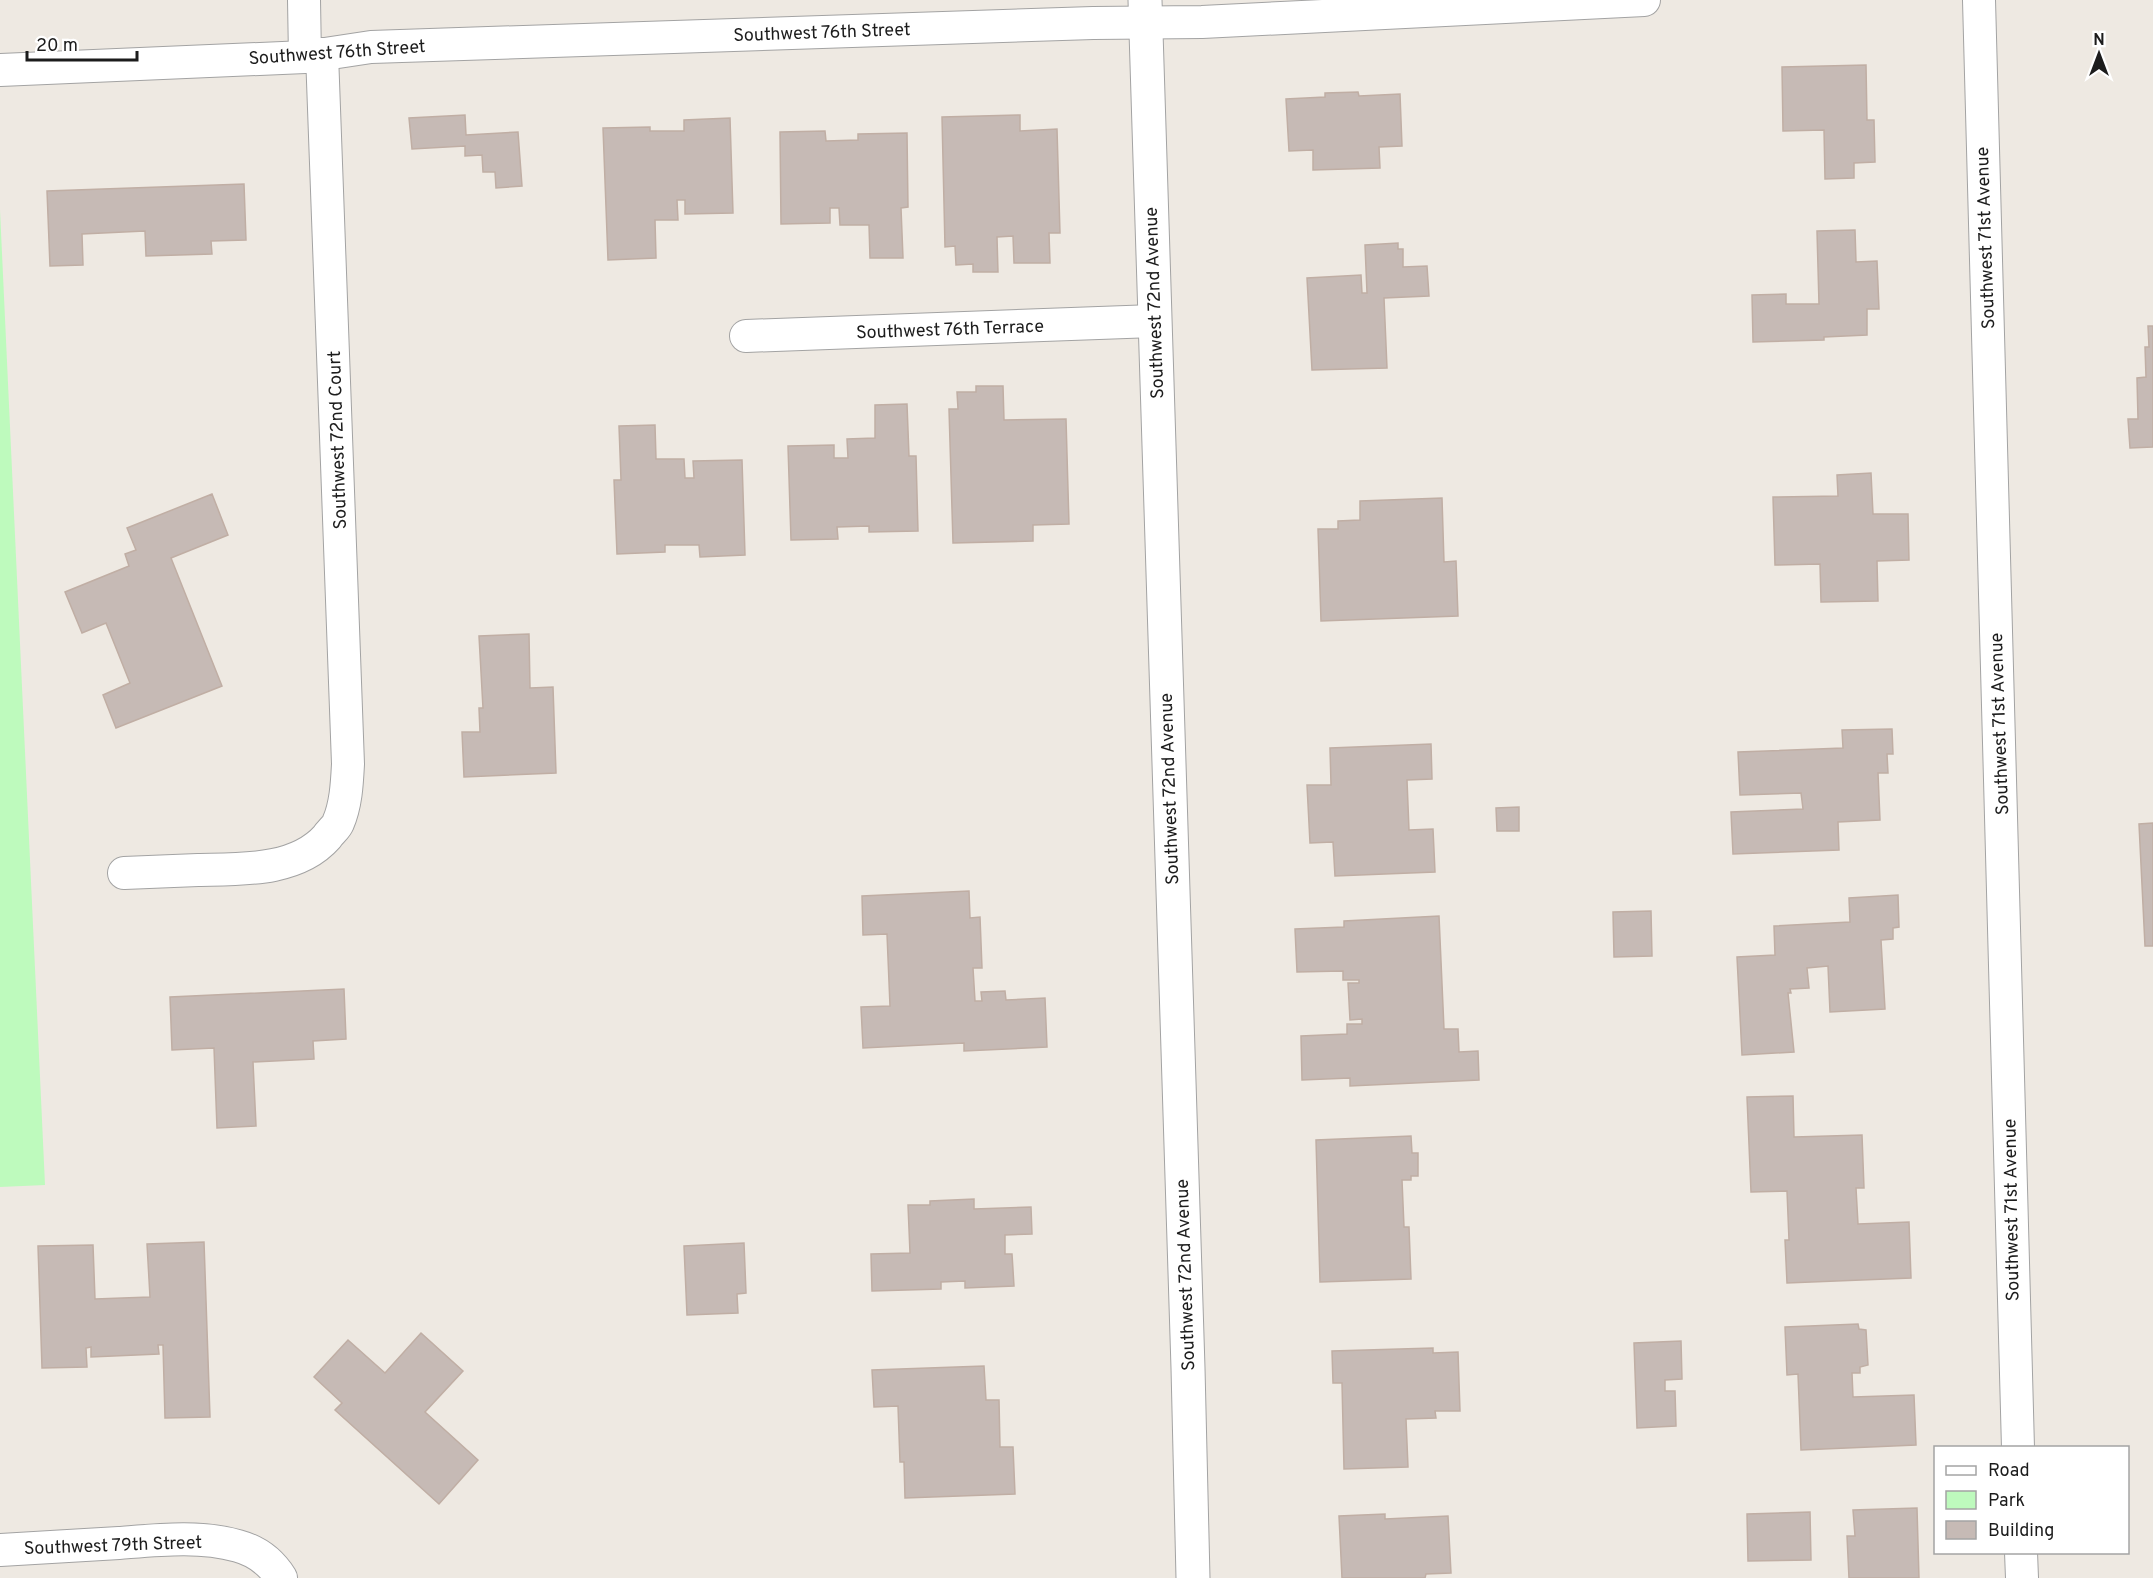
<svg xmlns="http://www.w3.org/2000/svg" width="2153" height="1578" font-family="Overpass,sans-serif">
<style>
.park{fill:#befabd}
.building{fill:#c6bab5;stroke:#c0aea4;stroke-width:1.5}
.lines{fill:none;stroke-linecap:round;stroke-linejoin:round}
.minor-casing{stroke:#a3a3a3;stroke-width:34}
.tertiary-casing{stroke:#a3a3a3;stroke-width:35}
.minor{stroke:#fff;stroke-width:32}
.tertiary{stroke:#fff;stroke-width:33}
.labels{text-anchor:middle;stroke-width:5;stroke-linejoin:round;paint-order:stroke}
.street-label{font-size:18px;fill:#1c1c1c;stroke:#fff}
</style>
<rect width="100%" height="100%" fill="#eee9e2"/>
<polygon class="park" points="0,210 45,1185 0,1187"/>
<g class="building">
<polygon points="1866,65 1867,120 1874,120 1875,162 1854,163 1854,178 1825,179 1824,130 1783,131 1782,67"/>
<polygon points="1358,92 1359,96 1400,94 1402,146 1379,147 1380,168 1313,170 1313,150 1289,151 1286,99 1325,97 1325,93"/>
<polygon points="465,115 466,135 518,132 522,186 496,188 495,172 483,172 482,155 465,156 465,146 412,149 409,118"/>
<polygon points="1020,115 1020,131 1057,129 1060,233 1049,233 1050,263 1014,263 1013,236 997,237 998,272 973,272 973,264 956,265 955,246 945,247 942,117"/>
<polygon points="730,118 733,213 685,214 685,200 677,200 678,220 655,220 656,258 608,260 603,128 650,127 650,131 684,131 684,120"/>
<polygon points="825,131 826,141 858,140 858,134 907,133 908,207 901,208 903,258 870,258 869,225 840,225 839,208 830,208 830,223 781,224 780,132"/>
<polygon points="244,184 246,240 211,241 212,254 146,256 145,231 82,234 83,265 50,266 47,191"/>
<polygon points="1855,230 1856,262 1877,261 1879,309 1867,309 1867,335 1824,337 1824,340 1753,342 1752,295 1786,294 1786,304 1819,304 1817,231"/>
<polygon points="1398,243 1398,249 1403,249 1403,267 1427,266 1429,296 1384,298 1387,368 1312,370 1307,278 1361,275 1362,293 1367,293 1365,245"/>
<polygon points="2148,326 2153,326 2153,447 2130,448 2128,419 2138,419 2137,378 2146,377 2145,347 2149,347"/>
<polygon points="976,386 1003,386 1004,420 1066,419 1069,524 1033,525 1033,541 953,543 949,409 958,409 957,392 976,392"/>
<polygon points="907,404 909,456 916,456 918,531 869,532 869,526 837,527 838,539 791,540 788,446 834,445 834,458 848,458 847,439 875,438 875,405"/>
<polygon points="655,425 656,459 684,459 685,478 694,478 693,461 742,460 745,555 700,557 699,545 665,545 665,552 617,554 614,480 621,480 619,426"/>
<polygon points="1871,473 1873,514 1908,514 1909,560 1877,561 1878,601 1821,602 1820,564 1775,565 1773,497 1838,496 1837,475"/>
<polygon points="212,494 228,535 171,558 222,686 116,728 103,695 130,683 106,623 82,633 65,592 129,566 125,554 136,550 127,528"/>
<polygon points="1442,498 1444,562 1456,561 1458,616 1321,621 1318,529 1338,529 1338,521 1360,520 1360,501"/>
<polygon points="529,634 530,688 553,687 556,773 464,777 462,732 480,732 479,708 483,708 479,636"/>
<polygon points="1892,729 1893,754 1887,754 1888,773 1878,773 1880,820 1838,822 1839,850 1733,854 1731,812 1803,809 1801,793 1740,795 1738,752 1843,748 1842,730"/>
<polygon points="1431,744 1432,779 1407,780 1409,830 1433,829 1435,872 1335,876 1333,842 1310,843 1307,785 1331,785 1330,748"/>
<polygon points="1519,807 1519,831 1497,831 1496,808"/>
<polygon points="2153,823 2153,946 2145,946 2139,824"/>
<polygon points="969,891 970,918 980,917 982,968 973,968 975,1001 982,1001 981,992 1005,991 1006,1000 1045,998 1047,1047 964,1051 964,1043 863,1048 861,1007 890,1006 887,934 863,935 862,896"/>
<polygon points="1898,895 1899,927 1893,928 1893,939 1881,940 1885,1009 1830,1012 1828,966 1807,968 1809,988 1790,989 1791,993 1788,993 1794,1052 1742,1055 1737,957 1775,955 1774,926 1850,922 1849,898"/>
<polygon points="1651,911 1652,956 1614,957 1613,912"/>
<polygon points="1439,916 1444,1029 1458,1029 1459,1052 1478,1051 1479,1080 1350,1086 1350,1078 1302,1080 1301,1036 1347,1034 1347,1024 1362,1024 1362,1019 1350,1020 1348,983 1359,983 1359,980 1343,980 1343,971 1297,972 1295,929 1344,927 1344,921"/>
<polygon points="344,989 346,1039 313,1041 314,1059 253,1062 256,1126 217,1128 214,1048 172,1050 170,997"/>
<polygon points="1793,1096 1794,1137 1862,1135 1864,1188 1856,1188 1858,1224 1909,1222 1911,1278 1787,1283 1785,1240 1789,1240 1787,1191 1751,1192 1747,1097"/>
<polygon points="1411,1136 1412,1153 1418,1153 1418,1176 1411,1176 1411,1180 1402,1180 1404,1227 1409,1227 1411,1279 1320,1282 1316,1140"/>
<polygon points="974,1199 974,1209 1031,1207 1032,1234 1005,1235 1005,1254 1012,1254 1014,1286 965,1288 965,1281 941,1282 941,1289 872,1291 871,1254 910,1253 908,1205 930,1205 930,1201"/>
<polygon points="204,1242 210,1417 165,1418 163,1345 158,1345 159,1354 91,1357 91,1347 86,1348 87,1367 42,1368 38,1246 93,1245 95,1299 150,1297 147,1244"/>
<polygon points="744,1243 746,1293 737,1294 738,1313 687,1315 684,1246"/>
<polygon points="1858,1324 1859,1329 1866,1330 1868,1365 1860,1367 1860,1373 1852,1373 1853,1397 1914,1395 1916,1445 1801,1450 1798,1374 1787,1375 1785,1327"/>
<polygon points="421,1333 463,1371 425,1412 478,1460 439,1504 335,1410 342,1403 314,1377 348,1340 385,1373"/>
<polygon points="1681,1341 1682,1379 1665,1380 1665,1391 1675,1391 1676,1426 1637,1428 1634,1343"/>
<polygon points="1433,1348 1433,1353 1458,1352 1460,1411 1435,1411 1436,1418 1406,1419 1408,1467 1344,1469 1342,1383 1333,1383 1332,1351"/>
<polygon points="984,1366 986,1400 999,1400 1000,1447 1013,1447 1015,1494 905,1498 904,1462 900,1462 898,1406 874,1407 872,1370"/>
<polygon points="1917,1508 1919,1578 1849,1578 1847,1536 1855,1536 1853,1510"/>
<polygon points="1810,1512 1811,1560 1748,1561 1747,1514"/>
<polygon points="1385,1514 1385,1519 1448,1516 1451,1573 1426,1574 1425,1578 1342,1578 1339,1516"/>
</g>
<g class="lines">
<g class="minor-casing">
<g id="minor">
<polyline points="304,0 305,57"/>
<polyline points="1979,0 2018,1448"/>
<polyline points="0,70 305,57 371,47 1093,23 1202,22 1644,0"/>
<polyline points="746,336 1154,321"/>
<path d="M124 873C149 872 173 871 198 870 240 869 296 872 327 837 330 832 336 828 338 823 346 805 347 783 348 764L322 54"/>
<path d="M0 1550C40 1548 79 1545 119 1543 157 1540 200 1535 238 1546 256 1551 271 1562 281 1578"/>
<polyline points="2021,1552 2022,1578"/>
</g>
</g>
<g class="tertiary-casing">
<polyline id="tertiary" points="1145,0 1188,1368 1193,1578"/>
</g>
<use href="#minor" class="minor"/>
<use href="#tertiary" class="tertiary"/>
</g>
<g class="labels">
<g class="street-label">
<text transform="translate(822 32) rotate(-2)" y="6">Southwest 76th Street</text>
<text transform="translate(337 52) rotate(-4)" y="6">Southwest 76th Street</text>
<text transform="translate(1985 238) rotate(-92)" y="6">Southwest 71st Avenue</text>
<text transform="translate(1154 303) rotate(-92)" y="6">Southwest 72nd Avenue</text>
<text transform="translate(950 329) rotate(-2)" y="6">Southwest 76th Terrace</text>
<text transform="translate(337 440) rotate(-92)" y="6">Southwest 72nd Court</text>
<text transform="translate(1999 724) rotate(-92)" y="6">Southwest 71st Avenue</text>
<text transform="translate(1169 789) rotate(-92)" y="6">Southwest 72nd Avenue</text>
<text transform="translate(2011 1210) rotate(-91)" y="6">Southwest 71st Avenue</text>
<text transform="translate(1185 1275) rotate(-92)" y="6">Southwest 72nd Avenue</text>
<text transform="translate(113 1545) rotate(-2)" y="6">Southwest 79th Street</text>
</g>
</g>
<rect x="1934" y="1446" width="195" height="108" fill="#ffffff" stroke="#a4a4a4" stroke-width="1.5"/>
<rect x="1946" y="1466" width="30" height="9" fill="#ffffff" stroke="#a4a4a4" stroke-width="1.5"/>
<text x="1988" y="1476" font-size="18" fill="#1c1c1c">Road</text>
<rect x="1946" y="1491" width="30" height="18" fill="#befabd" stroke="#a4a4a4" stroke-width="1.5"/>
<text x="1988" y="1506" font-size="18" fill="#1c1c1c">Park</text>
<rect x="1946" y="1521" width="30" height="18" fill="#c6bab5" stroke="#a4a4a4" stroke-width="1.5"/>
<text x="1988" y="1536" font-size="18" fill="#1c1c1c">Building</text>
<g transform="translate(2099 54)" stroke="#ffffff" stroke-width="4.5" paint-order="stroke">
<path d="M0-4.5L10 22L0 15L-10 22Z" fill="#1c1c1c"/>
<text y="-9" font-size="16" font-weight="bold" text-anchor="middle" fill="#1c1c1c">N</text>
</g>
<path d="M27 51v9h110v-9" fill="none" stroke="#1c1c1c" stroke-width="3"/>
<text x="36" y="51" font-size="18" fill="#1c1c1c" stroke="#ffffff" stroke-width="4.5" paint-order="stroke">20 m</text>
</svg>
